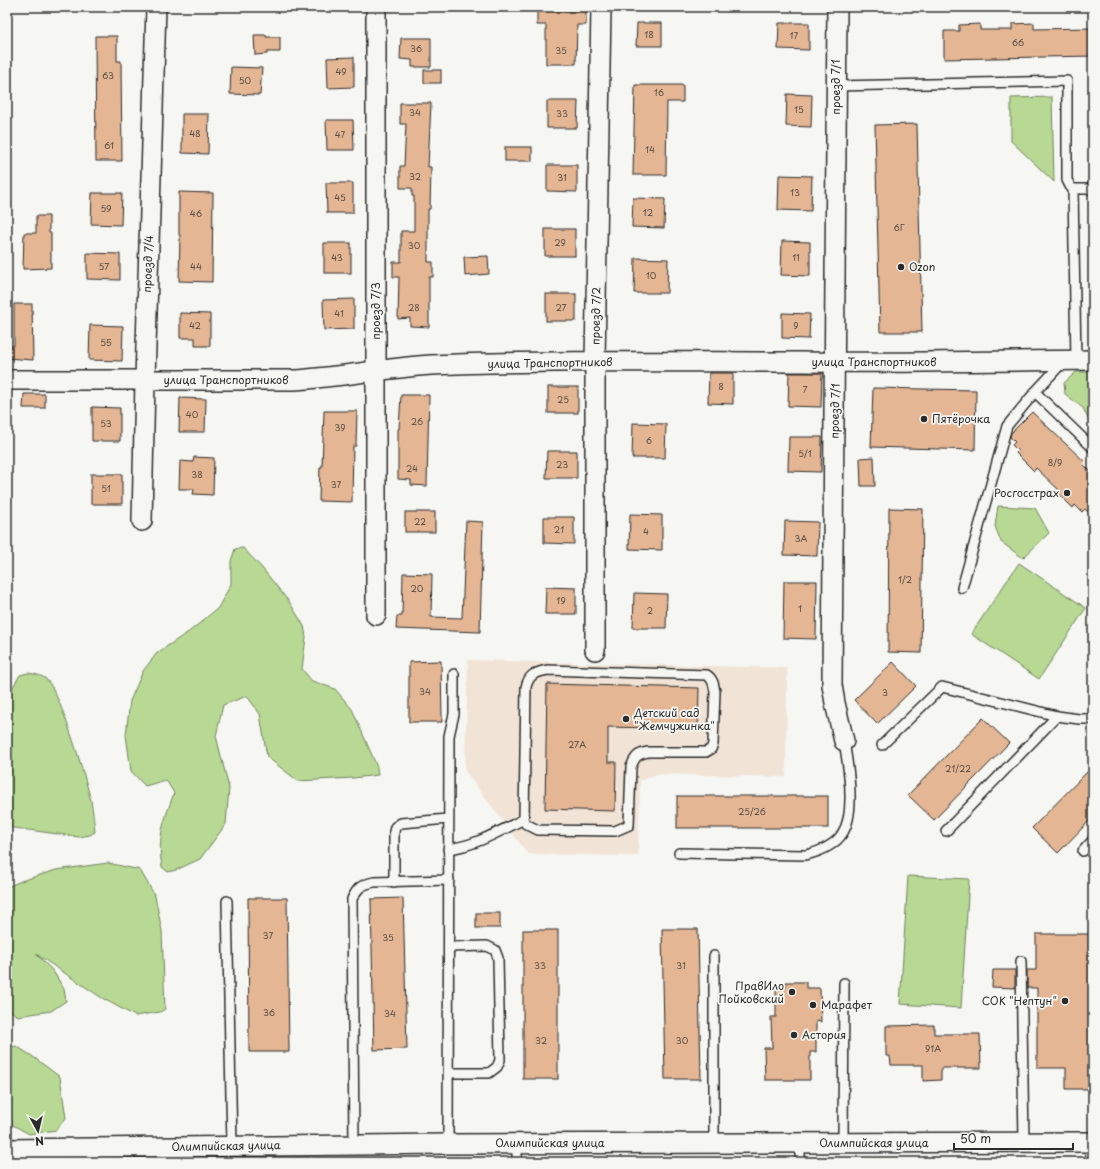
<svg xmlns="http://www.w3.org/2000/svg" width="1100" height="1169" font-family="'Playpen Sans',sans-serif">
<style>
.built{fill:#f1e3d6}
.green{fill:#b7d993;stroke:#71825f}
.building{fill:#e4b694;stroke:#2b2b2b}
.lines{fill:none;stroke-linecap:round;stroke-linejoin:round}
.service-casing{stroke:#2b2b2b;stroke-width:12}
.minor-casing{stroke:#2b2b2b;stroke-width:22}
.service{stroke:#f6f6f2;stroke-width:9}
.minor{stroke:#f6f6f2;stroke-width:19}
.poi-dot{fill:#2b2b2b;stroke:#f6f6f2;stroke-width:1.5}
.labels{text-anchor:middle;stroke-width:3.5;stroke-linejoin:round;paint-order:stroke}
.number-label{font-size:9px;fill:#594e45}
.street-label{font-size:11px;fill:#2b2b2b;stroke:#f6f6f2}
.poi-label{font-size:11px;fill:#2b2b2b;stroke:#f6f6f2;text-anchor:start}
</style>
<rect width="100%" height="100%" fill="#f6f6f2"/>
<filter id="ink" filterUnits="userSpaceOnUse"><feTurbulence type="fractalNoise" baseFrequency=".025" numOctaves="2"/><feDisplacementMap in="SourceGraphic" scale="8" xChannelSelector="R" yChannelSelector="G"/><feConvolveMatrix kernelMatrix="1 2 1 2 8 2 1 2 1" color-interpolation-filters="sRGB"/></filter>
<g filter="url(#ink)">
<polygon class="built" points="468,660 787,668 786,777 657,774 640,781 638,856 528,854 465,771"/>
<g class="green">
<polygon points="1052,97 1054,182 1011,141 1011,98"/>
<polygon points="1076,372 1093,372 1093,424 1089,421 1083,408 1065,394 1064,383"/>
<polygon points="998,506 1035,508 1049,533 1023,558 1001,542 995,526"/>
<path d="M243 548 262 568 290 603 304 626 306 637 302 669 312 681 335 689 352 709 377 767 378 775 353 778 298 781 267 757 260 714 247 696 223 705 216 736 229 788 226 824 200 859 176 870 168 872 162 867C157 836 164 821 174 793L166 780 145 786 131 771 126 735 130 701 143 671 157 653 190 631 218 608 231 584V561L235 549Z"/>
<polygon points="1019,563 1086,608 1039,679 971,634"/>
<path d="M28 673C34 674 41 675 46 679 60 691 86 780 91 801 93 811 94 822 95 832L90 835 79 837 7 827V697L20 675Z"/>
<polygon points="108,863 140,870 155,896 162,931 165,1009 160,1012 135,1016 102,998 36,954 53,971 64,989 66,1001 51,1011 18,1016 7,1009 7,887 21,881 56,870"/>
<polygon points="908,876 969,879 961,1008 900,1004"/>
<polygon points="16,1046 32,1056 60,1077 66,1118 56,1130 29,1134 13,1125 7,1105 7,1048"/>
</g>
<g class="building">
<polygon points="537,11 586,11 586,25 577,25 576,64 546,64 546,25 537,25"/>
<polygon points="637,23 662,23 662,46 636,46"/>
<polygon points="779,23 809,23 809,50 778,49"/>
<polygon points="1034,23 1034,29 1093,28 1093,56 944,59 944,31 959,31 959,25 980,24 980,30 1012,30 1012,24"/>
<polygon points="254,35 266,35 266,37 280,37 280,52 267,52 267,54 255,55"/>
<polygon points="95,36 117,36 117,61 121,61 122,161 96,161"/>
<polygon points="401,38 431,38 431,67 412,67 412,60 400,59"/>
<polygon points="354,57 354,87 328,88 327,58"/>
<polygon points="231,67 262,68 260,95 230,94"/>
<rect x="424" y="70" width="17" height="13"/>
<polygon points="635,85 683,85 683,102 667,102 666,175 633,175"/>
<polygon points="787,94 812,95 811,127 786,126"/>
<polygon points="547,101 578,101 577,128 547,128"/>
<polygon points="400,103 431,103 428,167 431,167 430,209 428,209 428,262 433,262 433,277 429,277 429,327 410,326 410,318 398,319 399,277 393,277 393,262 401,262 401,231 414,231 414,196 412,196 412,188 400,188 400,166 404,166 406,124 400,124"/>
<polygon points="182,114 209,114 208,154 182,153"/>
<polygon points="326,120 353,120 354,150 327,150"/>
<polygon points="917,124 922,332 880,332 875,125"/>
<rect x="505" y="147" width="27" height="14"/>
<polygon points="547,165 577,165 577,192 547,191"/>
<polygon points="779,175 812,176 811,211 778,210"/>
<polygon points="326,183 353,183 353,213 327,213"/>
<polygon points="179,192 213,193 212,282 179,281 180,235 179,235"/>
<polygon points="92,193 122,193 121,225 91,224"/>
<polygon points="633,198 665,199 664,228 632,227"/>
<polygon points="36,216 49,216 49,233 51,233 51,268 23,269 24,233 36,233"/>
<rect x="545" y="229" width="30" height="27"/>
<polygon points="782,241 810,242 810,276 781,275"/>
<rect x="324" y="243" width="27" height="30"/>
<polygon points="87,253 120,254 120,280 87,279"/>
<polygon points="488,256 489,274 465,276 464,257"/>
<polygon points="635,258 668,259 667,293 634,293"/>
<rect x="546" y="294" width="30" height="27"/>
<polygon points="354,299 354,329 324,330 323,300"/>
<polygon points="14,304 32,304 33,360 7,358 7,346 14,346"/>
<polygon points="180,313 210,314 210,346 195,346 195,338 180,338"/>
<polygon points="782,313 810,314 809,339 782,338"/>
<polygon points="90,325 123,326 122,361 89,360"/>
<polygon points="709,373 733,373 733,404 708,403"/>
<polygon points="789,373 822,373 821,407 788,406"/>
<rect x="548" y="387" width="30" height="26"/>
<polygon points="873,388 976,390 975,450 871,447"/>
<polygon points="24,394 45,394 45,408 23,408"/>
<polygon points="401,395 429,395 427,486 411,485 411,480 398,479 398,429 399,429"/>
<polygon points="180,398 206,399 205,432 179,432"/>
<polygon points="92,407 120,408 120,441 92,441"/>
<polygon points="324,411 357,411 356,446 353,446 352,502 319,501 320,467 322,467"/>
<polygon points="1032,412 1085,462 1083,464 1093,474 1093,517 1085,509 1082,512 1075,505 1073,508 1059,494 1061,492 1036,468 1034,471 1016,453 1018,451 1012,445 1015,442 1010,437 1011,433"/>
<polygon points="633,423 666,424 665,458 632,458"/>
<polygon points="789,437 822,437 821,472 788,471"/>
<polygon points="547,451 577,451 577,478 546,478"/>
<polygon points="194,457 214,458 213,495 193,494 194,489 179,489 180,461 193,462"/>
<polygon points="874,457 875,486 861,486 860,458"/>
<rect x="91" y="474" width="31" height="30"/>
<polygon points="889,508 923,509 921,653 888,652"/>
<rect x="405" y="512" width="30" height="20"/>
<polygon points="630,514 662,515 662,550 629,549"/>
<polygon points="544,517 574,517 574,544 544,543"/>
<polygon points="466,521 483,522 480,632 396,629 397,616 402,616 403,573 432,574 431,617 462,618"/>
<polygon points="785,521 818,522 817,556 784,555"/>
<polygon points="784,581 817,581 816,639 783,638"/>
<polygon points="546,587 576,588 576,614 545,614"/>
<polygon points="634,593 667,594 666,628 633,628"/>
<polygon points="441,661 442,722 409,722 409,662"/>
<polygon points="893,662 916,686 877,724 854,700"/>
<polygon points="547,684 699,688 698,729 608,727 608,762 616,762 615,811 545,809"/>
<polygon points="983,718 1009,743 934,820 908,795"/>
<polygon points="1093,766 1093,817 1058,853 1032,828"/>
<rect x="677" y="796" width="151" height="32"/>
<polygon points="248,898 287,898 289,1052 249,1052"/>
<polygon points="403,898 407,1049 374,1050 371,899"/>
<rect x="476" y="913" width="24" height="15"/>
<polygon points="662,929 698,929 701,1079 665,1079"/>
<rect x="523" y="930" width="35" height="149"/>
<polygon points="1036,934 1093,934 1093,1089 1066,1089 1066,1068 1037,1068 1037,988 1027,988 1027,970 1036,970"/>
<polygon points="993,970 1015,970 1015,988 992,987"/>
<polygon points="786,982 806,982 806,988 820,988 821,1022 816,1021 816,1052 810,1052 810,1080 765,1080 764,1048 772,1048 771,1017 776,1017 776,987 786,987"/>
<polygon points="934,1025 934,1034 980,1034 981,1068 941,1068 941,1080 923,1081 923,1065 891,1065 890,1056 886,1056 886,1026"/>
</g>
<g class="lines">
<g class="service-casing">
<g id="service">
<polyline points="836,86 1067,81 1067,180 1070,186 1073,189 1093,189"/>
<polyline points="1073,189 1076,360"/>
<polyline points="1064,361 1035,392 1093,448"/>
<polyline points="962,588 1007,426 1035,392"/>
<polyline points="882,745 942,687 1057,716 1079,719 1093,719"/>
<polyline points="946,831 1057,716"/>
<path d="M448 849C475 846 500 831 524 819L526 687C529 674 535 673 547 670L707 675C713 679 714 685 715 692L713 744 711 749 706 752H648C637 754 635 757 631 767L629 825 615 831 538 830 526 824 524 819"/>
<polyline points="1083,851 1093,840"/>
<path d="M679 853 806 855C842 846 851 829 850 794 850 776 847 759 844 741"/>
<polyline points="394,882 394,832 395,827 401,823 448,819"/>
<polyline points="227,901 232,1146"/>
<polyline points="1021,961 1024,1142"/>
<polyline points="449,1073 489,1073 497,1067 500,1060 498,958 495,950 487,946 449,947"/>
<polyline points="1090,1142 1091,1162"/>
<polyline points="714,1143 714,956"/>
<polyline points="800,1143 800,1162"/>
<polyline points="843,1143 844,983"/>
<polyline points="448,1144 449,736 454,714 454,674"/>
<path d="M354 1145 352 899C358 887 361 885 374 882L449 880"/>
<polyline points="517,1162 517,1143"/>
</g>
</g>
<g class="minor-casing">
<g id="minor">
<polyline points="376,7 376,615"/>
<polyline points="837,7 832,685 835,703 844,741"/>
<path d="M7 380H295C340 377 385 368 431 365 554 360 677 362 800 362 898 363 995 361 1093 360"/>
<polyline points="142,521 145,380 156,7"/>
<polyline points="595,650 595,362 601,7"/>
<polyline points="7,1149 448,1144 1093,1142"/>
</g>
</g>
<use href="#service" class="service"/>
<use href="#minor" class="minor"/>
</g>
</g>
<g class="poi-dot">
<circle cx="901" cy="267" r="4"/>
<circle cx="924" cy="419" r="4"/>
<circle cx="1067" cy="493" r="4"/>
<circle cx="626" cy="719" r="4"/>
<circle cx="792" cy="992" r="4"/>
<circle cx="1065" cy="1001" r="4"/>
<circle cx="813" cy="1005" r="4"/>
<circle cx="794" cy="1035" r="4"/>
</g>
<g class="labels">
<g class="number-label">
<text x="649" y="38">18</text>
<text x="794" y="39">17</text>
<text x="1018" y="46">66</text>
<text x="416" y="52">36</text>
<text x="561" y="54">35</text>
<text x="341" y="75">49</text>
<text x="108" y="79">63</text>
<text x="245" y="84">50</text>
<text x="659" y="96">16</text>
<text x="799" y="113">15</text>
<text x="415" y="116">34</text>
<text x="562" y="117">33</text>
<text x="195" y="137">48</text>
<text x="340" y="138">47</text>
<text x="109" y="149">61</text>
<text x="650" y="153">14</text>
<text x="415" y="180">32</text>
<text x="562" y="181">31</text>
<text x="795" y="196">13</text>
<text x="340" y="201">45</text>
<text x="106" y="212">59</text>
<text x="648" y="216">12</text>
<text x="196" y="217">46</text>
<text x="899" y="231">6Г</text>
<text x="560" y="246">29</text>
<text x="414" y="249">30</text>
<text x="337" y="261">43</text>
<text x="796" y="261">11</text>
<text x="104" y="270">57</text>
<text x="196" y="270">44</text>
<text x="651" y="279">10</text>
<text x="414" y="311">28</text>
<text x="561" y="311">27</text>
<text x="339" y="317">41</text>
<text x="195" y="329">42</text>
<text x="796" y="329">9</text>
<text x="106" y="346">55</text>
<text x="721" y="390">8</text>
<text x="805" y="393">7</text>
<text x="563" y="403">25</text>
<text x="192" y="418">40</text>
<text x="417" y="425">26</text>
<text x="106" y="427">53</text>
<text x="340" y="431">39</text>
<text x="649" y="444">6</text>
<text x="805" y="457">5/1</text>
<text x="1055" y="466">8/9</text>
<text x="562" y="468">23</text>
<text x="412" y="472">24</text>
<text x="197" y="478">38</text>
<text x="336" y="488">37</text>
<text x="106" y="492">51</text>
<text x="420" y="525">22</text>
<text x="559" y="533">21</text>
<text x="646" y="535">4</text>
<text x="801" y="542">3А</text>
<text x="905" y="583">1/2</text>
<text x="417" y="592">20</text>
<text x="561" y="604">19</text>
<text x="800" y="612">1</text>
<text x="650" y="614">2</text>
<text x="425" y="695">34</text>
<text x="885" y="696">3</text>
<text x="577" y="748">27А</text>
<text x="958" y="772">21/22</text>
<text x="752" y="815">25/26</text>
<text x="268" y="939">37</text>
<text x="388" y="941">35</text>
<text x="540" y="969">33</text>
<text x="681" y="969">31</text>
<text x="269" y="1016">36</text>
<text x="390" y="1017">34</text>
<text x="541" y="1044">32</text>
<text x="682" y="1044">30</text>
<text x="933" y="1052">91А</text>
</g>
<g class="street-label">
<text transform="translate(836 87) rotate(-90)" y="4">проезд 7/1</text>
<text transform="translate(148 264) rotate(-88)" y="4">проезд 7/4</text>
<text transform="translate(376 311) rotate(-90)" y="4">проезд 7/3</text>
<text transform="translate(596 316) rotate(-89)" y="4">проезд 7/2</text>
<text x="874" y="366">улица Транспортников</text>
<text transform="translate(550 363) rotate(-1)" y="4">улица Транспортников</text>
<text x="226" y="384">улица Транспортников</text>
<text transform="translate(835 411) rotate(-89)" y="4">проезд 7/1</text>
<text x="550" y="1147">Олимпийская улица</text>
<text x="874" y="1147">Олимпийская улица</text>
<text transform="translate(226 1146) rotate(-1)" y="4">Олимпийская улица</text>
</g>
<g class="poi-label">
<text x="909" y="271">Ozon</text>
<text x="932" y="423">Пятёрочка</text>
<text x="1059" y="497" text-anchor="end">Росгосстрах</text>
<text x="634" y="717">Детский сад<tspan x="634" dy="13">"Жемчужинка"</tspan></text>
<text x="784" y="990" text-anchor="end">ПравИло<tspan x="784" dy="13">Пойковский</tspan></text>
<text x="1057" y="1005" text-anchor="end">СОК "Нептун"</text>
<text x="821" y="1009">Марафет</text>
<text x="802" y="1039">Астория</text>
</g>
</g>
<rect width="1100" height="1169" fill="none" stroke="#f6f6f2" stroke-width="24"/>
<rect x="12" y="12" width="1076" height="1145" fill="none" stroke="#2b2b2b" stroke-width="1.5" filter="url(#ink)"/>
<g transform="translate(38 1131) rotate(172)" stroke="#f6f6f2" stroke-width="3" paint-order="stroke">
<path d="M0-3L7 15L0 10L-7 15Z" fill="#2b2b2b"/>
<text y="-6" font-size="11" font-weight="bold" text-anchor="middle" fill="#2b2b2b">N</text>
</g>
<path d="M954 1143v6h119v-6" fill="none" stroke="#2b2b2b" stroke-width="2"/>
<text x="960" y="1143" font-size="12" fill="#2b2b2b" stroke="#f6f6f2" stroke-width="3" paint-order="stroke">50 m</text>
</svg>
